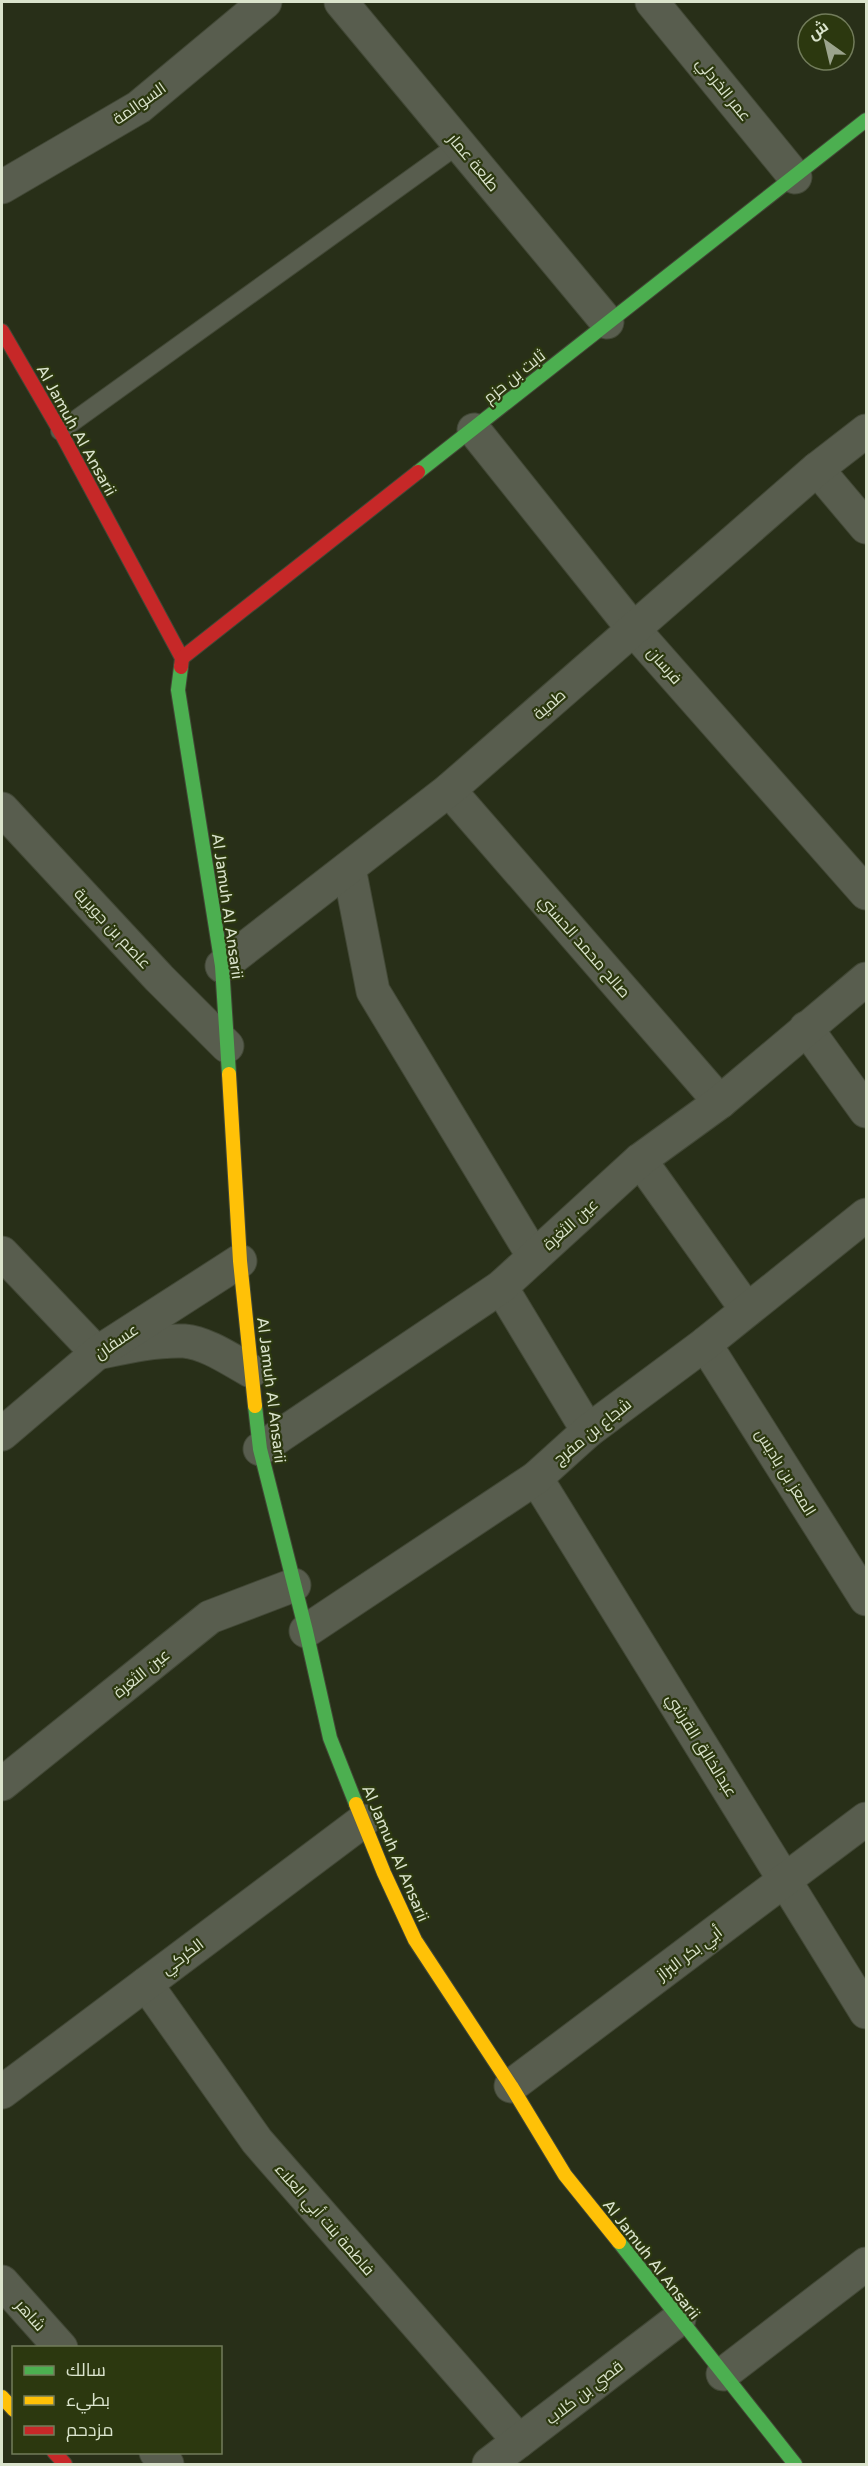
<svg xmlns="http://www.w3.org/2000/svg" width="868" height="2466" font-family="'Varela Round',Cairo,sans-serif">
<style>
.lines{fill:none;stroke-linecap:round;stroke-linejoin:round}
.lane-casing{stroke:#424836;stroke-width:20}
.street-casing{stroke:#424836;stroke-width:35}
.fast-casing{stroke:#424836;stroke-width:16}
.slow-casing{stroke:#424836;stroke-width:16}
.jam-casing{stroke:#424836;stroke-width:16}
.lane{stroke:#585d4e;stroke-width:18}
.street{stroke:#585d4e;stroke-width:33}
.fast{stroke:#4caf50;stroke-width:14}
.slow{stroke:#ffc107;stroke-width:14}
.jam{stroke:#c62828;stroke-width:14}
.labels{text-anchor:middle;stroke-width:4.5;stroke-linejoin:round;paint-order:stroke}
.street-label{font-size:16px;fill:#dae3cc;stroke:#2c380f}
</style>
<rect width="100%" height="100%" fill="#282f18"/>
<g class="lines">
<g class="lane-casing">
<polyline id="lane" points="60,431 459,144"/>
</g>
<g class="street-casing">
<g id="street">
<polyline points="341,2 607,322"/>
<polyline points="652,2 795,177"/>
<polyline points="2,187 139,107 265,2"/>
<polyline points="474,430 634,630 866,893"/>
<polyline points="817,469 866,527"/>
<polyline points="449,790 720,1102"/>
<polyline points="2,809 159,978 227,1046"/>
<polyline points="349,868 373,991 534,1257"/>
<polyline points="222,966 449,790 817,469 866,431"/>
<polyline points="806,1028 866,1111"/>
<polyline points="640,1160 747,1310"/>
<path d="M2 1253 97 1353C125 1347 155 1340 184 1341 207 1343 231 1360 251 1371"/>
<polyline points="501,1287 588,1431"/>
<polyline points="705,1344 866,1599"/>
<polyline points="2,1434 97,1353 240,1261"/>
<polyline points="260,1449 501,1287 640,1160 720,1102 866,979"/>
<polyline points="536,1478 866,2012"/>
<polyline points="306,1631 536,1478 588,1431 705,1344 866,1215"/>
<polyline points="2,1784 210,1617 294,1585"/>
<polyline points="146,1984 257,2141 519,2441"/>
<polyline points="511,2086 866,1819"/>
<polyline points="2,2092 363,1821"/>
<polyline points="2,2282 61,2348"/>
<polyline points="723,2374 866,2264"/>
<polyline points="156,2452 167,2464"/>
<polyline points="489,2464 679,2319"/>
</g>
</g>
<g class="fast-casing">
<g id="fast">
<polyline points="418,472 866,120"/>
<polyline points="181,667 178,690 222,966 229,1074"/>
<polyline points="255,1406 260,1449 306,1631 330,1738 356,1804"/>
<polyline points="619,2242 795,2464"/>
</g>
</g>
<g class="slow-casing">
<g id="slow">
<polyline points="229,1074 240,1261 255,1406"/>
<polyline points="356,1804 384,1873 415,1940 511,2086 565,2175 619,2242"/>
<polyline points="2,2397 14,2410"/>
</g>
</g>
<g class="jam-casing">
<g id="jam">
<polyline points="2,331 60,431 182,658 181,667"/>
<polyline points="182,658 418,472"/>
<polyline points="54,2452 65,2464"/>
</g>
</g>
<use href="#lane" class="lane"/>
<use href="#street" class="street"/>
<use href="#fast" class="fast"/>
<use href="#slow" class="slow"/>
<use href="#jam" class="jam"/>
</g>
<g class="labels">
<g class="street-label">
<text transform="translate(724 89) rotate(51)" y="6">عمر الخردلي</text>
<text transform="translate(139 103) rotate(-35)" y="6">السوالمة</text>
<text transform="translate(474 162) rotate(50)" y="6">طلعة عمار</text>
<text transform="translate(514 376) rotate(-39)" y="6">ثابت بن حزم</text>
<text transform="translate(77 430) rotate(61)" y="6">Al Jamuh Al Ansarii</text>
<text transform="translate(665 665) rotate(49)" y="6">فرسان</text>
<text transform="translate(549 704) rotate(-41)" y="6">طمية</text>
<text transform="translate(228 906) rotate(82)" y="6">Al Jamuh Al Ansarii</text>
<text transform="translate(113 928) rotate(47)" y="6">عاصم بن جويرية</text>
<text transform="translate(585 946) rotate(49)" y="6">صالح محمد الحسني</text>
<text transform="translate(570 1224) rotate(-42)" y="6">عين الثغرة</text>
<text transform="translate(116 1341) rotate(-34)" y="6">عسفان</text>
<text transform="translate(272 1390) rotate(83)" y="6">Al Jamuh Al Ansarii</text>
<text transform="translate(592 1431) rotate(-39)" y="6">شجاع بن مفرج</text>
<text transform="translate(786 1472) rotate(58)" y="6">المعز بن باديس</text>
<text transform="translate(141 1673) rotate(-39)" y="6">عين الثغرة</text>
<text transform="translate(702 1745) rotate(58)" y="6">عبدالخالق القرشي</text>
<text transform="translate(396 1853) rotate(67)" y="6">Al Jamuh Al Ansarii</text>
<text transform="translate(689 1953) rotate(-37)" y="6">أبي بكر البزاز</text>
<text transform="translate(182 1956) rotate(-37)" y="6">الكركي</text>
<text transform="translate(325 2219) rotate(49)" y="6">فاطمة بنت أبي العلاء</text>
<text transform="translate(652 2259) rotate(52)" y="6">Al Jamuh Al Ansarii</text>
<text transform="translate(31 2315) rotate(48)" y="6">شاهر</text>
<text transform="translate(584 2392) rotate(-38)" y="6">قصي بن كلاب</text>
</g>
</g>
<rect width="868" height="2466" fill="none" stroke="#dae3cc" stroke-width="6"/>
<rect x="12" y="2346" width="210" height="108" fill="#2c380f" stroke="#727c5b" stroke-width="1.5"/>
<rect x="24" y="2366" width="30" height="9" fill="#4caf50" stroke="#727c5b" stroke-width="1.5"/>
<text x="66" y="2376" font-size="18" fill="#dae3cc">سالك</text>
<rect x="24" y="2396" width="30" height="9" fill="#ffc107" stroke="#727c5b" stroke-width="1.5"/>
<text x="66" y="2406" font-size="18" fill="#dae3cc">بطيء</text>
<rect x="24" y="2426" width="30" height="9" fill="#c62828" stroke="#727c5b" stroke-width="1.5"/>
<text x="66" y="2436" font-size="18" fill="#dae3cc">مزدحم</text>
<g transform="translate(826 42) rotate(326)"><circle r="28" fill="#2c380f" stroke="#727c5b" stroke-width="1.5"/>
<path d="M0-4.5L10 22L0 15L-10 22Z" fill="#9ca48d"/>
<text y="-9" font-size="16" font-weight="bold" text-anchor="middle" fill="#dae3cc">ش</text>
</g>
</svg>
